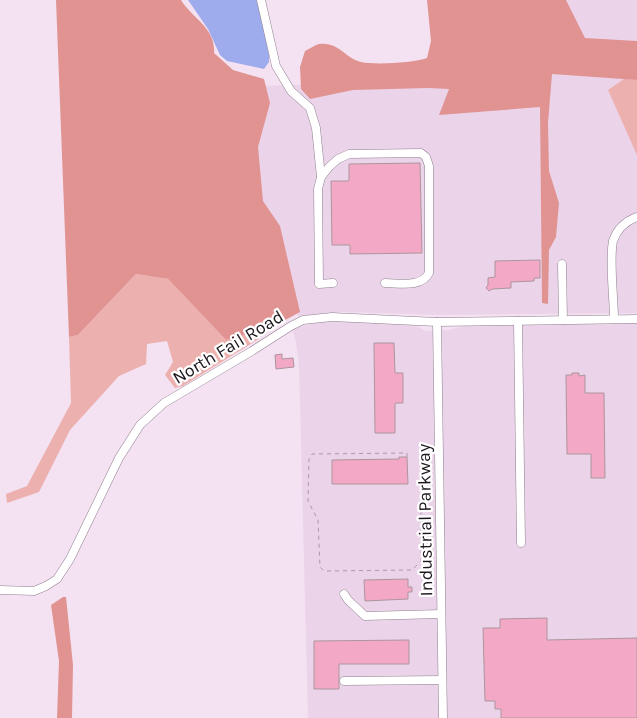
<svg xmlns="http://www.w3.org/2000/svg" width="637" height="718" font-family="Karla,sans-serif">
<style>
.built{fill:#ebd4e9}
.green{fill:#ecb0ae}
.forest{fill:#e19392}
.water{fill:#9eabec}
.building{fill:#f3a9c5;stroke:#ac959d}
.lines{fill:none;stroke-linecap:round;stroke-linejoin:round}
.minor-casing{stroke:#8e7f8d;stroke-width:9}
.path{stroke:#a89aa7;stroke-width:1;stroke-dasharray:4 4;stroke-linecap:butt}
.minor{stroke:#fff;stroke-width:8}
.labels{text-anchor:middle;stroke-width:4.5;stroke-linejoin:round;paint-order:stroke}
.street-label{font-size:18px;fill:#1d171d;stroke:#fff}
</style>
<rect width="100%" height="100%" fill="#f4e2f2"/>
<g class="built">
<polygon points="552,0 637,0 637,313 438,315 343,312 298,316 253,198 250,86 424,82"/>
<polygon points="337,320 403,323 418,327 426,331 450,330 469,324 637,322 637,718 308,718 299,366 296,342 292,329 319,321"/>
</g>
<g class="green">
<polygon points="624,79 637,80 637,155 608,90"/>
<polygon points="136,274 168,279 226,340 257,332 259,339 183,386 175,388 165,375 173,362 167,341 147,344 146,364 119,376 70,430 39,492 7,503 6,494 27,486 71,403 69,337 78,335"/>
</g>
<g class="forest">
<path d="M56 0H181C192 18 216 28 214 53L233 70 264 79 270 103 258 147 263 201 280 226 300 312 269 329 226 340 168 279 136 274 78 335 69 337Z"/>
<path d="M427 0H566L585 38 637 41V80L552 74 548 123 549 171 559 203 556 237 549 250 548 304 542 303 540 107 439 115 449 89 428 88 353 90 310 99 301 89 300 67 305 51C309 49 315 45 319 44 338 41 345 58 361 62 375 65 413 63 427 58L431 41Z"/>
<polygon points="63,597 66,597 73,665 72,718 57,718 59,661 51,605"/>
</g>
<polygon class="water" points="188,0 258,0 269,55 269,62 264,69 227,61 220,55 208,29"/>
<g class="building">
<polygon points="420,163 422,253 350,254 350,245 332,245 331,181 349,181 349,164"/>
<polygon points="540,260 540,278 534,278 534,281 511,282 511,288 492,289 489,291 486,288 488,285 488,278 495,277 495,261"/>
<polygon points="374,343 394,343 395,373 403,373 403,403 395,403 395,433 375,433"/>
<polygon points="282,354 282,359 293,358 294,367 276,369 275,355"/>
<polygon points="572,373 579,373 579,376 585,375 585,393 604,393 605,478 591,478 591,454 567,454 566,375 572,375"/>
<polygon points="399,457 407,457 408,484 332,484 332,460 399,459"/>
<polygon points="408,579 408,587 412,587 412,592 408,592 408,599 365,601 364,580"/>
<polygon points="547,618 547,640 637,638 637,718 501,718 501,709 495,709 495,701 485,701 483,628 500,628 500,619"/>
<polygon points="409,640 409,664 339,664 339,689 314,689 314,641"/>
</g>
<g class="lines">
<g class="minor-casing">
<g id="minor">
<polyline points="261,0 276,66 291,91 310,108 316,128 321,177"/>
<polyline points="562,264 563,320"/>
<path d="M333 283 319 284 318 189 321 177 329 167 338 159 349 154 421 153 426 157 429 166V273C421 288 400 283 385 283"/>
<path d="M614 319C614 299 609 260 613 241 617 229 626 221 637 217"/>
<polyline points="518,321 521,543"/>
<polyline points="437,322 443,718"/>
<polyline points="0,590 34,591 46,586 57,579 70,559 119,458 140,425 164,403 252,351 291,326 303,320 332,317 437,322 637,319"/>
<polyline points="344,594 348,600 365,616 441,614"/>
<polyline points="344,681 442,680"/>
</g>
</g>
<polyline class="path" points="407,457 407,453 312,454 309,459 308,501 318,520 320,567 324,571 412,570 421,561 421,500"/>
<use href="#minor" class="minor"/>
</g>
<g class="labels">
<g class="street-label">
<text transform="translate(228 347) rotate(-31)" y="6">North Fail Road</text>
<text transform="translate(425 520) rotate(-91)" y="6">Industrial Parkway</text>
</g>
</g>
</svg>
